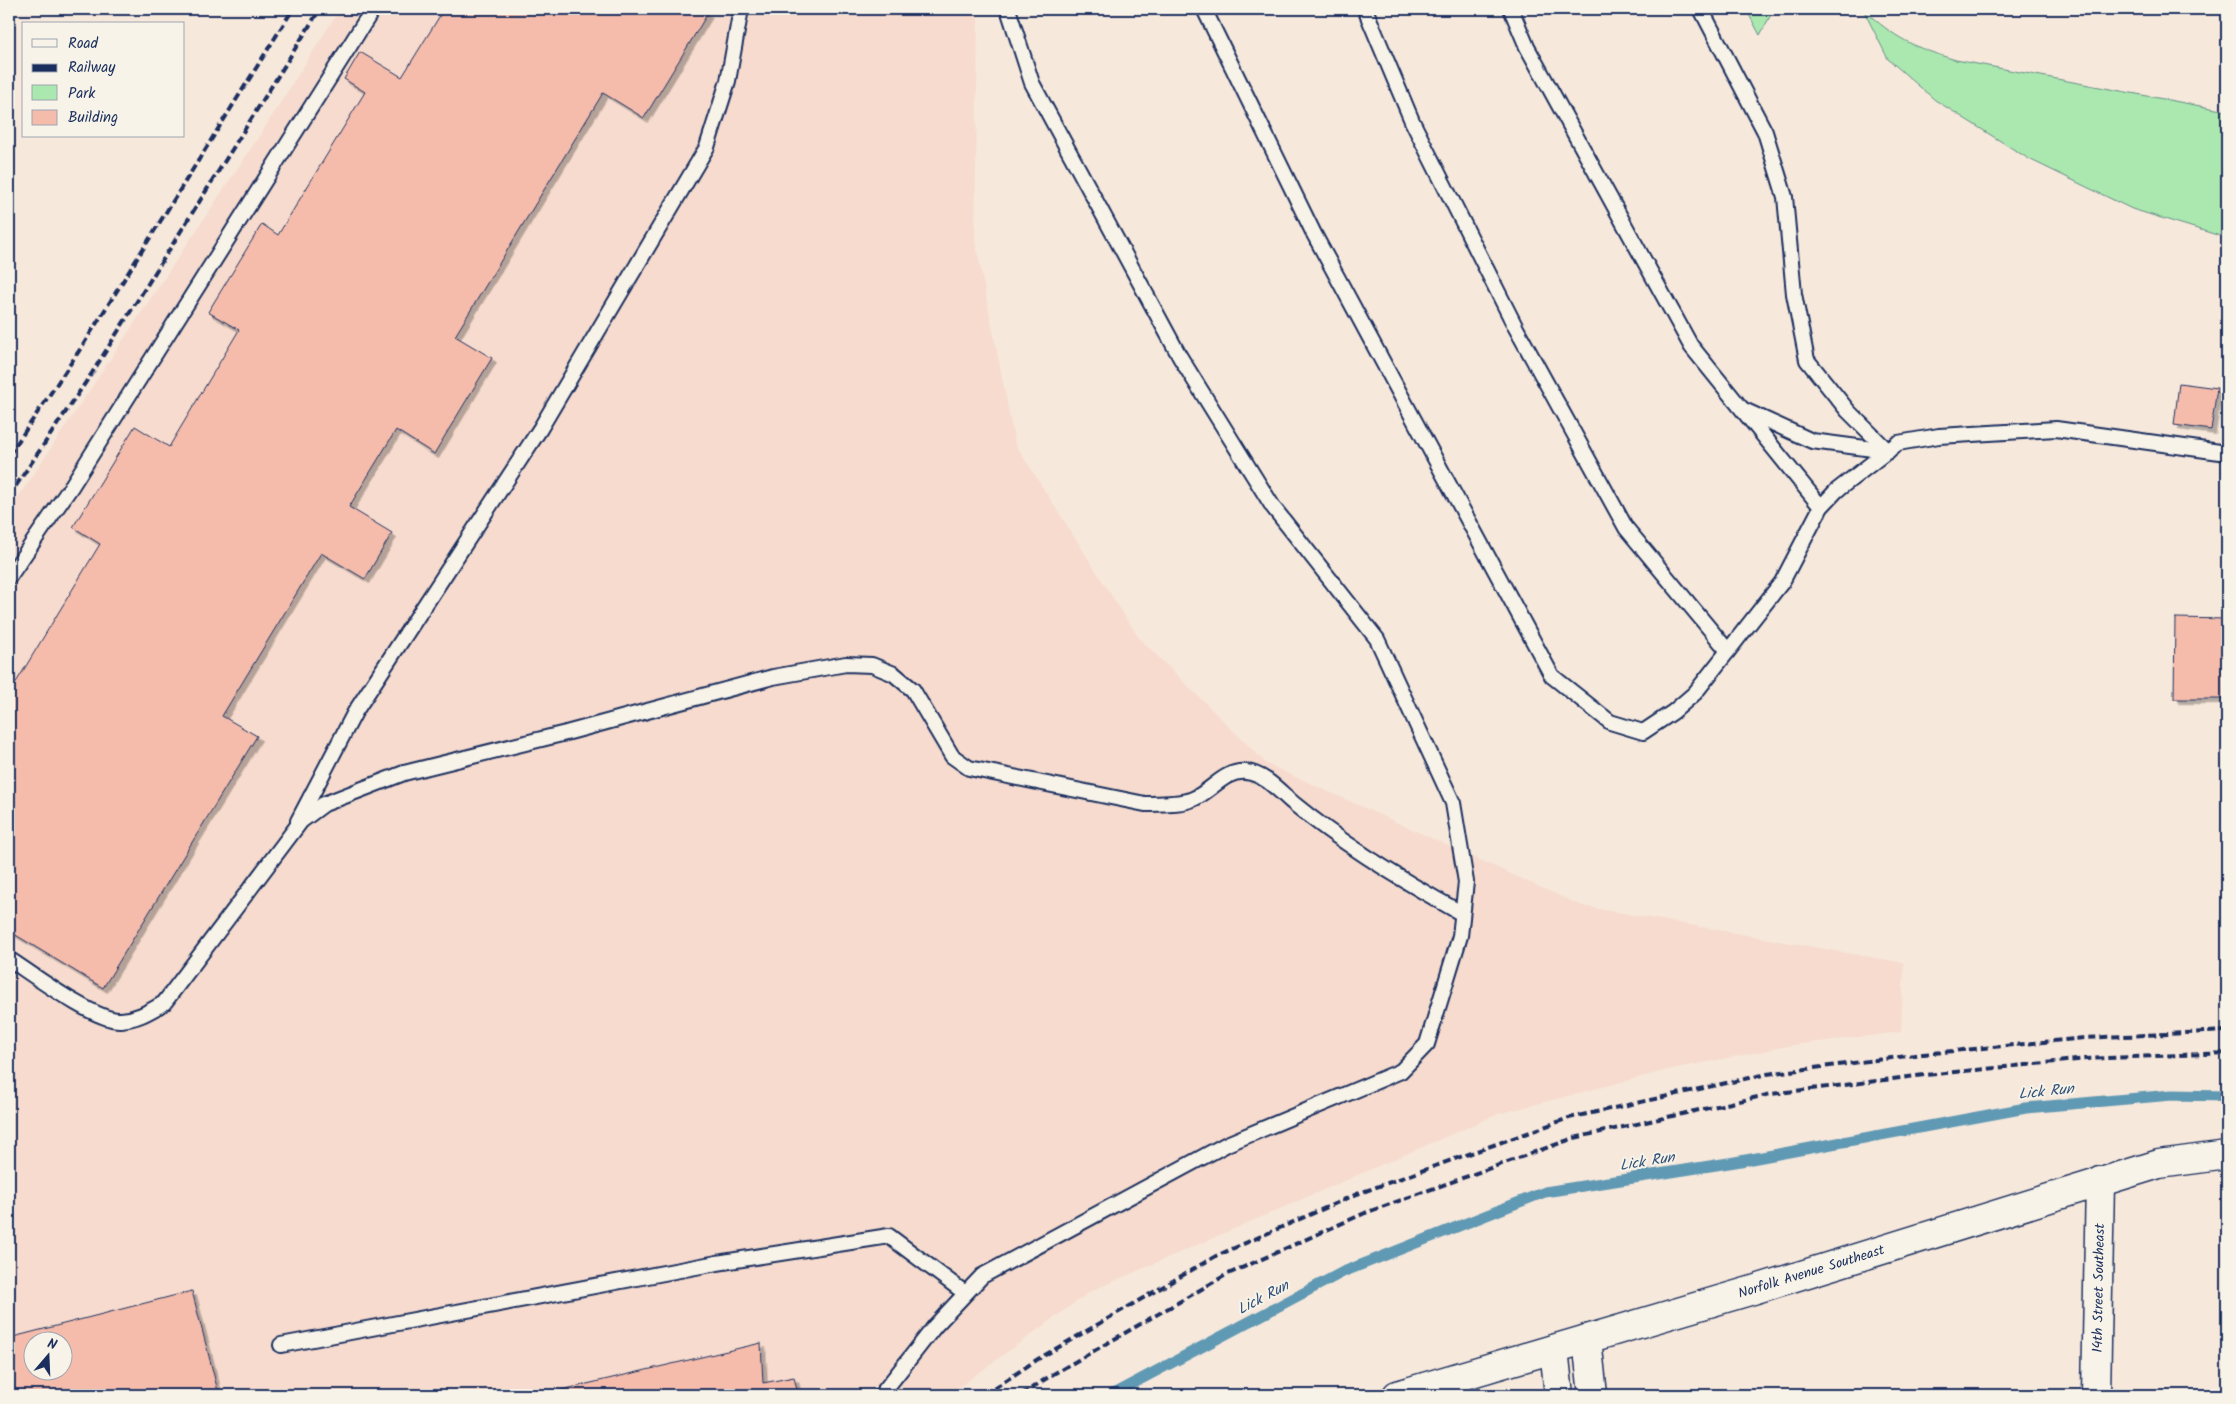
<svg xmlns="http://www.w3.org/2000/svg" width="2236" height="1404" font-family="Kalam,sans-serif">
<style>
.built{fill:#f6dbce;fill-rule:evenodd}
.green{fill:#abe8af;stroke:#638c86}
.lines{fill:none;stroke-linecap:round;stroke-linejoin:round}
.stream{stroke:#6199b3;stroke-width:11}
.building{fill:#f5bcac;stroke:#1b2f5e;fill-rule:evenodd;filter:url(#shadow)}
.service-casing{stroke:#1b2f5e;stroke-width:18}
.minor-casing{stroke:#1b2f5e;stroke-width:31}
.tertiary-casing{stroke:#1b2f5e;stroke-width:31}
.service{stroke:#f7f3e8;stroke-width:14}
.minor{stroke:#f7f3e8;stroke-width:28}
.tertiary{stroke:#f7f3e8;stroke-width:28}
.rail{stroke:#1b2f5e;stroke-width:4;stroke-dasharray:8 4;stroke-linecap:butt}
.labels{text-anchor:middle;stroke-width:4;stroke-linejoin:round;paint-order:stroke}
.street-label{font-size:14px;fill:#1b2f5e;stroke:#f7f3e8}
.water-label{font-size:15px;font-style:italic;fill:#32527a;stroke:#f7f3e8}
</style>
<defs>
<filter id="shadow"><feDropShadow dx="4.5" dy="4.5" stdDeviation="0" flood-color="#0004"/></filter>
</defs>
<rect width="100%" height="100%" fill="#f7e8dc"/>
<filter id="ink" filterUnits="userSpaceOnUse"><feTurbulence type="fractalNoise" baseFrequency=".02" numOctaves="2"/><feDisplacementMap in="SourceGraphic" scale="10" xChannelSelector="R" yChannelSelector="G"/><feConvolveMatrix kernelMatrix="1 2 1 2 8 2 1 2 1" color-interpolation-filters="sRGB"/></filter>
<g filter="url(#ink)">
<path class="built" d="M340 9H978L975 240 1015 444 1138 637 1267 764 1582 906 1904 963 1901 1032 1793 1045 1733 1057 1672 1069 1498 1114 1091 1291 948 1395H9V511L258 138ZM32 1342H62V1372H32Z"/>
<g class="green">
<polygon points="1746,9 1774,9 1760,35"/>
<path d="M1863 9C1894 38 1915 48 1956 60L2227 111V238L2132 209 2029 159 1935 100 1888 59Z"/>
</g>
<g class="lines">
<polyline class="stream" points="1111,1395 1343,1272 1545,1192 1735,1162 2026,1108 2172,1095 2227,1096"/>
</g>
<g class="building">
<polygon points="444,9 701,9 708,13 644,118 603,93 455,336 492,358 434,454 396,430 349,507 392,533 365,579 321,553 222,716 257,736 103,988 9,931 9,694 100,544 73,527 135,426 169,447 239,330 208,312 262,224 278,235 365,92 344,79 360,52 402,77"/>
<polygon points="2179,383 2217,388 2211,430 2174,425"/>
<polygon points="2175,618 2227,619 2227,699 2174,699"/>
<path d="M192 1291 219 1395H9V1338ZM32 1342H62V1372H32Z"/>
<polygon points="761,1343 763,1383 794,1377 798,1395 540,1395"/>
</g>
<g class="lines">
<g class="service-casing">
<g id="service">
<polyline points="1204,9 1314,234 1552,676 1610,722 1643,732 1673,712 1695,693 1782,582 1821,507 1836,491 1898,443 1939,436 2056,429 2227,453"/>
<polyline points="1365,9 1412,121 1516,328 1626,528 1728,651"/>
<polyline points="1511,9 1527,47 1691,346 1821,507"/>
<polyline points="1701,9 1765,132 1785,197 1794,294 1807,360 1848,411 1888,451"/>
<polyline points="1744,410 1812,441 1888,451"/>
<polyline points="9,577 71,487 373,9"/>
<polyline points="298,821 355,712 540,429 707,147 728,81 741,9"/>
<path d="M9 959C32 974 96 1022 121 1020 138 1019 150 1011 164 1003L301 821 324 804 404 773 566 733 773 677 846 664 872 665 894 674 913 690 952 756 969 768 1145 804C1160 803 1179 805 1193 799 1212 791 1224 770 1246 772 1265 774 1280 792 1293 803 1344 845 1403 881 1461 913"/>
<polyline points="281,1345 717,1263 889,1236 965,1293"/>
<polyline points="881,1395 935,1326 982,1276 1227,1144 1401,1071 1427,1044 1460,936 1466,882 1453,803 1377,639 1273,507 1180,357 1032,83 1008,9"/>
</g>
</g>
<g class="minor-casing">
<polyline id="minor" points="2096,1395 2100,1181"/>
</g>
<g class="tertiary-casing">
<g id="tertiary">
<polyline points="1587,1339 1593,1395"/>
<polyline points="1554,1349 1559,1395"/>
<polyline points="1397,1395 1753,1290 2159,1164 2227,1155"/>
</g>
</g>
<use href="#service" class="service"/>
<use href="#minor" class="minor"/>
<use href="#tertiary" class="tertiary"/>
<g class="rail">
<polyline points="9,455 83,345 293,9"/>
<polyline points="9,496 92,373 320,9"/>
<polyline points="984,1395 1038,1359 1216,1256 1357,1194 1569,1118 1767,1074 1923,1054 2084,1038 2227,1031"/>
<polyline points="1021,1395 1050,1376 1226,1275 1365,1213 1574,1138 1771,1094 1925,1075 2086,1059 2227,1053"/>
</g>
</g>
</g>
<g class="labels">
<g class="street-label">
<text transform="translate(1811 1271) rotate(-17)" y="5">Norfolk Avenue Southeast</text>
<text transform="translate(2098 1288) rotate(-89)" y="5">14th Street Southeast</text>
</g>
<g class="water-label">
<text transform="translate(2046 1091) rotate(-6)" y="5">Lick Run</text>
<text transform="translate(1647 1161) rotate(-9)" y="5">Lick Run</text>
<text transform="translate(1263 1297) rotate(-28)" y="5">Lick Run</text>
</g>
</g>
<rect width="2236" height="1404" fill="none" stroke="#f7f3e8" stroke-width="30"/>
<rect x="15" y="15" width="2206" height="1374" fill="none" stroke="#1b2f5e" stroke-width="2" filter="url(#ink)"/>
<rect x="22" y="22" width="162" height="115" fill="#f7f3e8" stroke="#9fa5b1"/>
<rect x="32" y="39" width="25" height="8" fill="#f7f3e8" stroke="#9fa5b1"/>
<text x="68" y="48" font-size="15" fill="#1b2f5e">Road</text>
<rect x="32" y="64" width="25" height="8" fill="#1b2f5e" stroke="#9fa5b1"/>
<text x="68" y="72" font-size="15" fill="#1b2f5e">Railway</text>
<rect x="32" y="85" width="25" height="15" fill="#abe8af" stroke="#9fa5b1"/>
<text x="68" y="98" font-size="15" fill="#1b2f5e">Park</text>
<rect x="32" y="110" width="25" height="15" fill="#f5bcac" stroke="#9fa5b1"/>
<text x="68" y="122" font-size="15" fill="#1b2f5e">Building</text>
<g transform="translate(48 1356) rotate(19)"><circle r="24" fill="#f7f3e8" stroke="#9fa5b1"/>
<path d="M0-4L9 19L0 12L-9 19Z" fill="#1b2f5e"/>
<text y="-8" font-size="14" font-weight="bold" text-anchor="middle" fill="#1b2f5e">N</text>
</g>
</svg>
